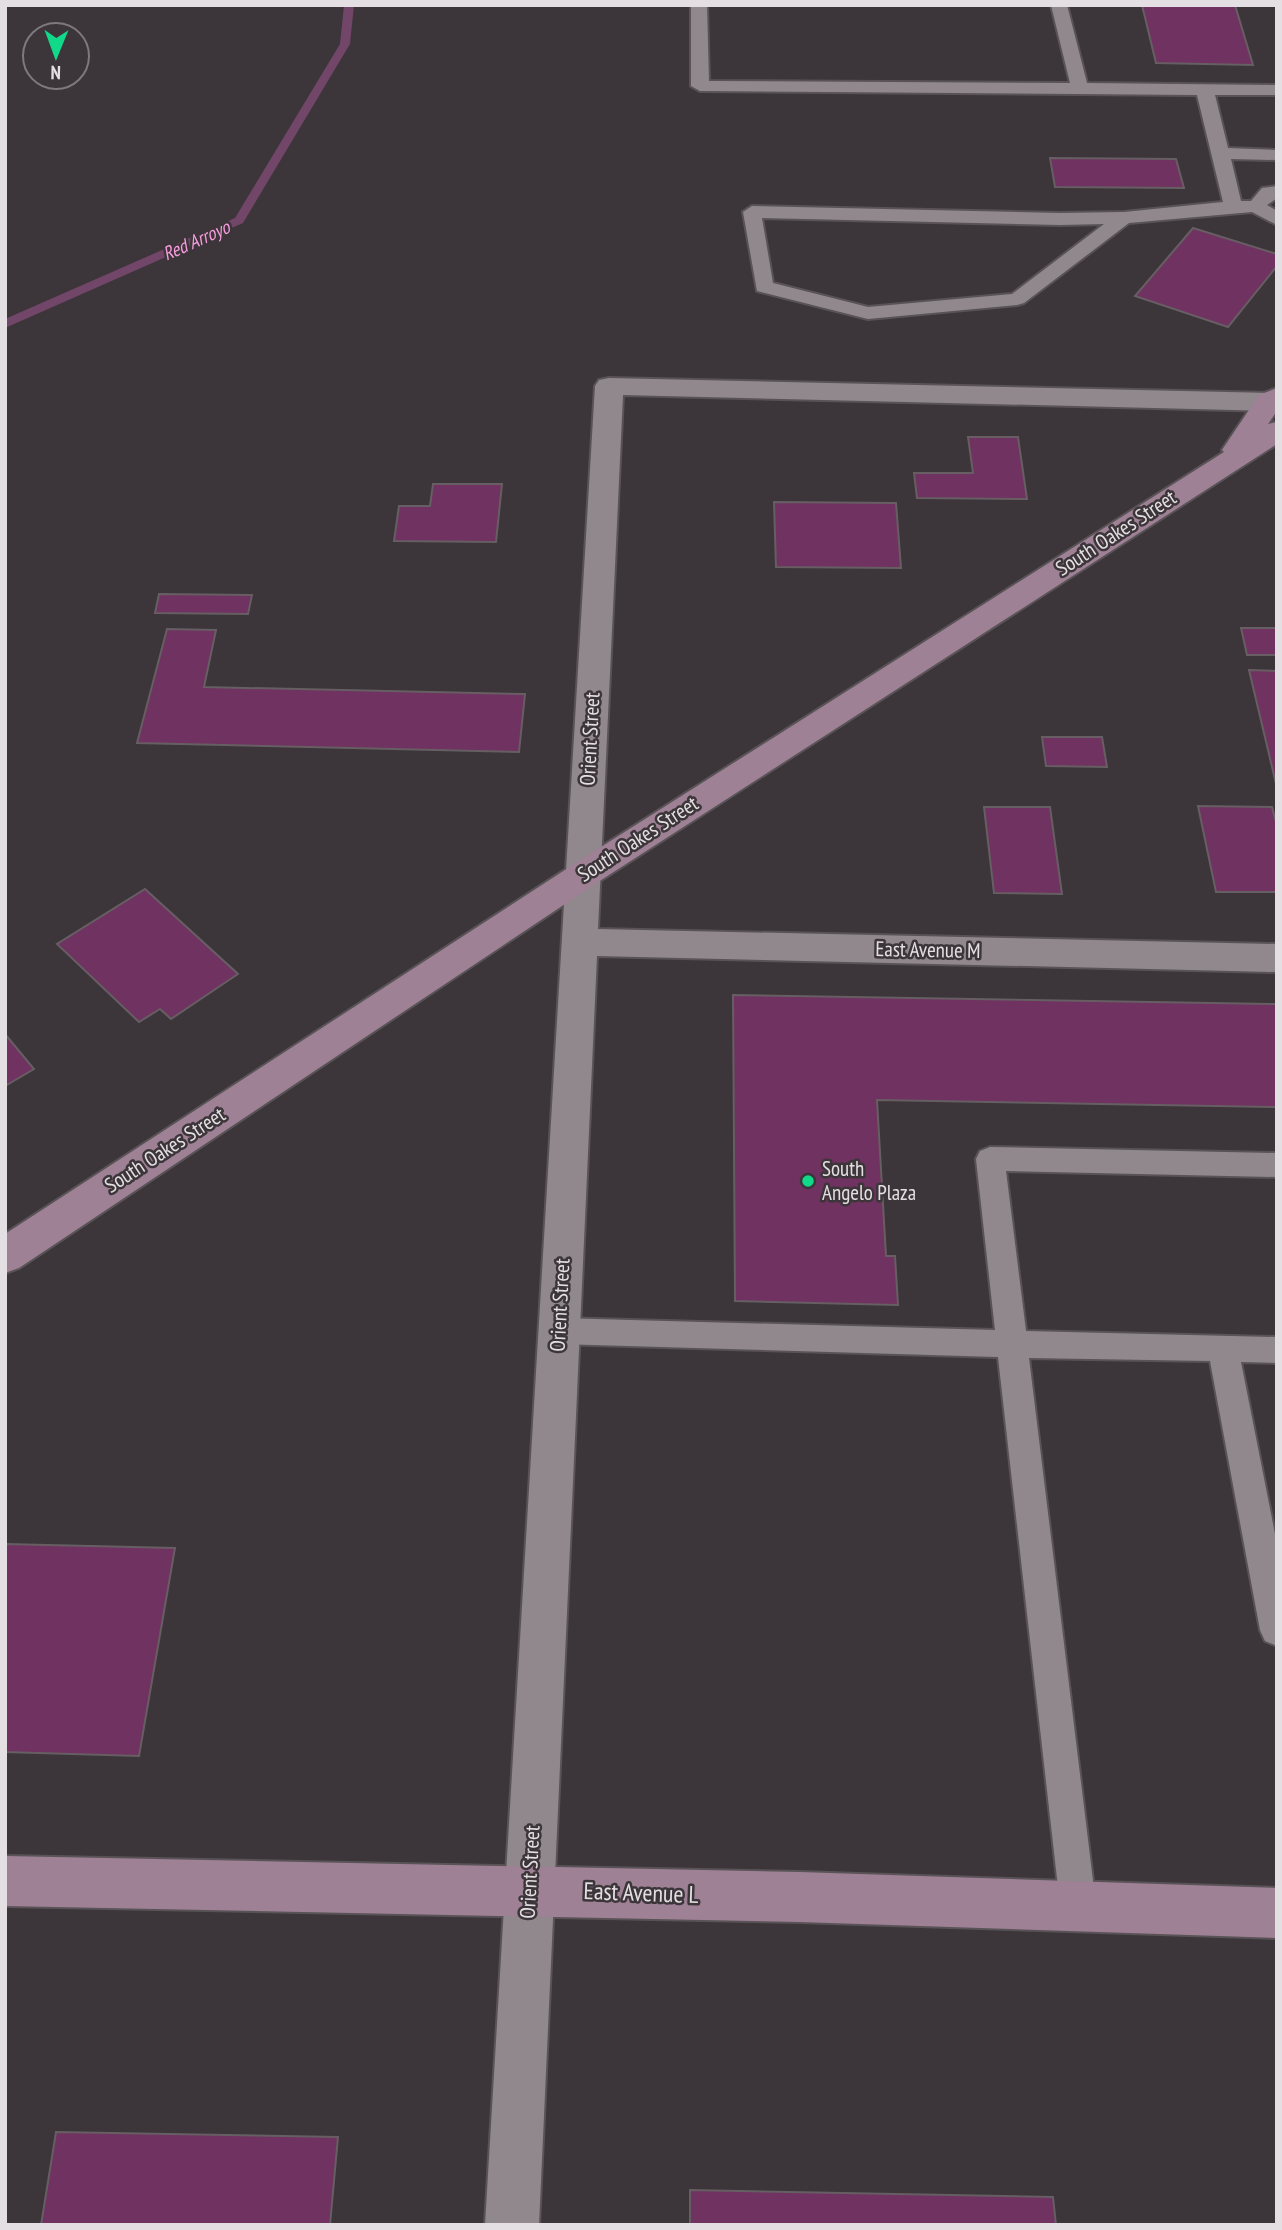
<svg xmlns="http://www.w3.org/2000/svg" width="1282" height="2230" font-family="'PT Sans Narrow',sans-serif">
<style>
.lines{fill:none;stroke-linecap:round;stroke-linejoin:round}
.stream{fill:#724669;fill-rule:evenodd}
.building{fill:#703260;stroke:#665e63;stroke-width:2}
.lane-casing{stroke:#595357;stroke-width:4}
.street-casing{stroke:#595357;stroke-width:4}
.secondary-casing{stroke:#595357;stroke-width:4}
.lane{fill:#90888d;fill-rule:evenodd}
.street{fill:#90888d;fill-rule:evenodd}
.secondary{fill:#9e8195;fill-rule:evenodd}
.poi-dot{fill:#11d98a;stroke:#3c3539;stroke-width:2.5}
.labels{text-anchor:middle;stroke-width:5;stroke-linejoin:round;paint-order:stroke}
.far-water-label{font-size:19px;font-style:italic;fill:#f89cde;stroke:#3c3539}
.street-label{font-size:21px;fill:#e4dfe2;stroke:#3c3539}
.poi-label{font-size:21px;fill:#e4dfe2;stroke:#3c3539;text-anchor:start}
.near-street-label{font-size:24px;fill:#e4dfe2;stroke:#3c3539}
</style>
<rect width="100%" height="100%" fill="#3c3539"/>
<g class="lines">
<polygon class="stream" points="344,5 354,5 350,44 243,223 5,328 5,319 235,218 340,44"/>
</g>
<g class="building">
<polygon points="1142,5 1235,5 1253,65 1156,63"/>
<polygon points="1050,158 1176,159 1184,188 1055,187"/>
<polygon points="1193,228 1277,254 1277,266 1228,327 1135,296"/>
<polygon points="968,437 1018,437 1027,499 917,498 914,473 973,473"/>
<polygon points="433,484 502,484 496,542 394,541 399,506 430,506"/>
<polygon points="774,502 896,503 901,568 776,567"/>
<polygon points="159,594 252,595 248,614 155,613"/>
<polygon points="1241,628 1277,628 1277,655 1247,655"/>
<polygon points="167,629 216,630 204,687 525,694 519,752 137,743"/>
<polygon points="1249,670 1277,671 1277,788"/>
<polygon points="1042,737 1102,737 1107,767 1046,766"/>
<polygon points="1198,806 1272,807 1277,826 1277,892 1216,892"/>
<polygon points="984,807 1050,807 1062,894 994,893"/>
<polygon points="145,889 238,974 171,1019 160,1009 139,1022 57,944"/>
<polygon points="733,995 1277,1004 1277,1107 877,1100 886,1256 895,1256 898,1305 735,1301"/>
<polygon points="5,1034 34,1069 5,1086"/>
<polygon points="5,1544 175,1548 139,1756 5,1752"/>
<polygon points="56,2132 338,2137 330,2225 41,2225"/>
<polygon points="690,2190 1053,2197 1056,2225 690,2225"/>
</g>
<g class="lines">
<g class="lane-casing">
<g id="lane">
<path d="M691 5H707L709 81 1070 83 1051 5H1067L1087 83 1277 85V95H1215L1228 148 1277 150V160L1231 159 1241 201H1251L1262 188 1277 186V198L1267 205 1277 211V225L1252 212 1129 223 1024 303 1017 305 868 319 757 291 743 212 752 206 1060 213 1124 212 1223 202 1197 95 700 91 691 86ZM762 218 1060 225 1104 224 1012 294 868 307 773 283Z"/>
<polygon points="990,1147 1277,1153 1277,1177 1006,1171 1026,1331 1277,1337 1277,1363 1241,1362 1277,1544 1277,1646 1265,1641 1260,1630 1210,1361 1029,1358 1096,1905 1091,1918 1078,1923 1065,1918 1060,1905 998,1357 559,1344 548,1340 544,1331 548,1322 559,1318 995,1330 976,1159 980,1151"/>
</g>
</g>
<g class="street-casing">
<polygon id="street" points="609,378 1277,393 1277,411 623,395 598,929 1277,944 1277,972 597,956 539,2225 485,2225 595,386 599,380"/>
</g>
<g class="secondary-casing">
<g id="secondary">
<polygon points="1277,388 1277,411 1268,424 1277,422 1277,444 595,884 19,1268 5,1273 5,1234 571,866 1224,452 1222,450 1259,395"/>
<polygon points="5,1856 800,1872 1277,1888 1277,1938 800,1922 5,1906"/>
</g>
</g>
<use href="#lane" class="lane"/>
<use href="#street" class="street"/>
<use href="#secondary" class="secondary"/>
</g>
<circle class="poi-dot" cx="808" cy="1181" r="7"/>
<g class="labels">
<g class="far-water-label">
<text transform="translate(196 240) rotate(-24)" y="7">Red Arroyo</text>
</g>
<g class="street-label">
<text transform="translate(1116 533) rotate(-33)" y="7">South Oakes Street</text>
<text transform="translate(590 739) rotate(-87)" y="7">Orient Street</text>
<text transform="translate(638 839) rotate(-33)" y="7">South Oakes Street</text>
<text transform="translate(928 950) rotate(1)" y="7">East Avenue M</text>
<text transform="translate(165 1150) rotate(-33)" y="7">South Oakes Street</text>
<text transform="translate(560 1305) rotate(-87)" y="7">Orient Street</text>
<text transform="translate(530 1872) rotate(-87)" y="7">Orient Street</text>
</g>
<g class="poi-label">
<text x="822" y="1176">South<tspan x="822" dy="24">Angelo Plaza</tspan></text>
</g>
<g class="near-street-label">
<text transform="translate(641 1893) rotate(2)" y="8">East Avenue L</text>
</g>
</g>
<rect width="1282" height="2230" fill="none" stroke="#e4dfe2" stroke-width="14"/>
<g transform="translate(56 56) rotate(181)"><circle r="33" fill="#3c3539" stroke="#7f797d" stroke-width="2"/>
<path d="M0-5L12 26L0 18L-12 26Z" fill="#11d98a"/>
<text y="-10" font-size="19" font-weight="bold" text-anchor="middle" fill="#e4dfe2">N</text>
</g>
</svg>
